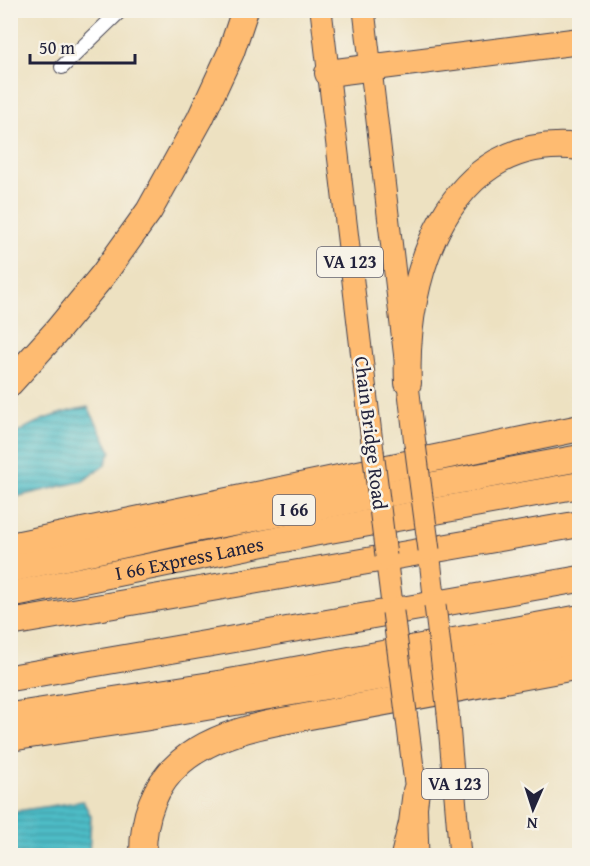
<svg xmlns="http://www.w3.org/2000/svg" width="590" height="866" font-family="'Gentium Book Plus',serif">
<style>
.water{fill:url(#water-rules);stroke:#386f80;stroke-width:1.5}
.lines{fill:none;stroke-linecap:round;stroke-linejoin:round}
.minor-casing{stroke:#403f4f;stroke-width:16}
.primary-casing{stroke:#403f4f;stroke-width:23}
.motorway-casing{stroke:#403f4f;stroke-width:28}
.minor{stroke:#fff;stroke-width:14}
.primary{stroke:#febb71;stroke-width:21}
.motorway{stroke:#febb71;stroke-width:26}
.primary-bridge-casing{stroke:#403f4f;stroke-width:23;stroke-linecap:butt}
.primary-bridge{stroke:#febb71;stroke-width:21}
.labels{text-anchor:middle;stroke-width:5;stroke-linejoin:round;paint-order:stroke}
.shield{fill:#f7f3e8;stroke:#62616f;stroke-width:1.5}
.shield-label{font-size:18px;font-weight:bold;fill:#22223b}
.street-label{font-size:20px;fill:#22223b;stroke:#f7f3e8}
</style>
<defs>
<pattern id="water-rules" width="6" height="5" patternUnits="userSpaceOnUse" patternTransform="scale(1.5)"><rect width="6" height="5" fill="#4ebcc6"/><path d="M0 2.5h6" fill="none" stroke="#4098a2"/></pattern>
</defs>
<rect width="100%" height="100%" fill="#f7f3e8"/>
<filter id="ink" filterUnits="userSpaceOnUse"><feTurbulence type="fractalNoise" baseFrequency=".0167" numOctaves="2"/><feDisplacementMap in="SourceGraphic" scale="12" xChannelSelector="R" yChannelSelector="G"/><feConvolveMatrix kernelMatrix="1 2 1 2 8 2 1 2 1" color-interpolation-filters="sRGB"/></filter>
<filter id="wash" filterUnits="userSpaceOnUse"><feTurbulence type="fractalNoise" baseFrequency=".008" numOctaves="4" result="noise"/><feDisplacementMap in="SourceGraphic" scale="24" xChannelSelector="R" yChannelSelector="G"/><feGaussianBlur stdDeviation="1.35" result="paint"/><feColorMatrix in="noise" values="0 0 0 0 0 0 0 0 0 0 0 0 0 0 0 0 0 1.4 0 .05"/><feComposite in="paint" operator="in"/></filter>
<g filter="url(#wash)">
<rect width="100%" height="100%" fill="#ede1c1"/>
<g class="water">
<path d="M88 407 111 451 105 465 83 481 11 498V438C31 421 62 412 88 407Z"/>
<polygon points="83,801 91,816 89,855 11,855 11,812"/>
</g>
</g>
<g filter="url(#ink)">
<g class="lines">
<g class="minor-casing">
<polyline id="minor" points="62,67 121,10"/>
</g>
<g class="primary-casing">
<g id="primary">
<polyline points="321,10 373,451"/>
<polyline points="364,10 415,444"/>
<polyline points="429,550 435,605"/>
<polyline points="386,556 393,612"/>
<polyline points="448,713 460,856"/>
<polyline points="407,720 416,791 418,856"/>
</g>
</g>
<g class="motorway-casing">
<g id="motorway">
<polyline points="328,73 580,41"/>
<polyline points="10,383 56,332 103,275 149,211 200,119 231,52 245,10"/>
<path d="M408 383C403 278 448 131 580 147"/>
<polyline points="10,546 580,428"/>
<polyline points="10,569 195,529 580,458"/>
<path id="s1" d="M10 595 313 533 580 485"/>
<polyline points="10,623 580,524"/>
<polyline points="10,678 580,579"/>
<polyline points="10,716 224,683 580,618"/>
<polyline points="10,738 143,718 580,642"/>
<path d="M143 856C142 768 201 737 277 722L580 666"/>
<polyline points="404,856 412,823 416,791"/>
</g>
</g>
<use href="#minor" class="minor"/>
<use href="#primary" class="primary"/>
<use href="#motorway" class="motorway"/>
<g class="primary-bridge-casing">
<g id="primary-bridge">
<polyline points="415,444 429,550"/>
<polyline points="373,451 386,556"/>
<polyline points="435,605 448,713"/>
<polyline points="393,612 407,720"/>
</g>
</g>
<use href="#primary-bridge" class="primary-bridge"/>
</g>
</g>
<g class="labels">
<g class="shield">
<rect x="317" y="247" width="66" height="30" rx="4.5"/>
<rect x="273" y="495" width="42" height="30" rx="4.5"/>
<rect x="422" y="769" width="66" height="30" rx="4.5"/>
</g>
<g class="shield-label">
<text x="350" y="268">VA 123</text>
<text x="294" y="516">I 66</text>
<text x="455" y="790">VA 123</text>
</g>
<g class="street-label">
<text transform="translate(371 433) rotate(83)" y="7">Chain Bridge Road</text>
<text dy="7" stroke="none"><textPath href="#s1" startOffset="183">I 66 Express Lanes</textPath></text>
</g>
</g>
<rect width="590" height="866" fill="none" stroke="#f7f3e8" stroke-width="36"/>
<g transform="translate(533 809) rotate(183)" stroke="#f7f3e8" stroke-width="4.5" paint-order="stroke">
<path d="M0-4.5L10 22L0 15L-10 22Z" fill="#22223b"/>
<text y="-9" font-size="16" font-weight="bold" text-anchor="middle" fill="#22223b">N</text>
</g>
<path d="M30 54v9h105v-9" fill="none" stroke="#22223b" stroke-width="3"/>
<text x="39" y="54" font-size="18" fill="#22223b" stroke="#f7f3e8" stroke-width="4.5" paint-order="stroke">50 m</text>
</svg>
